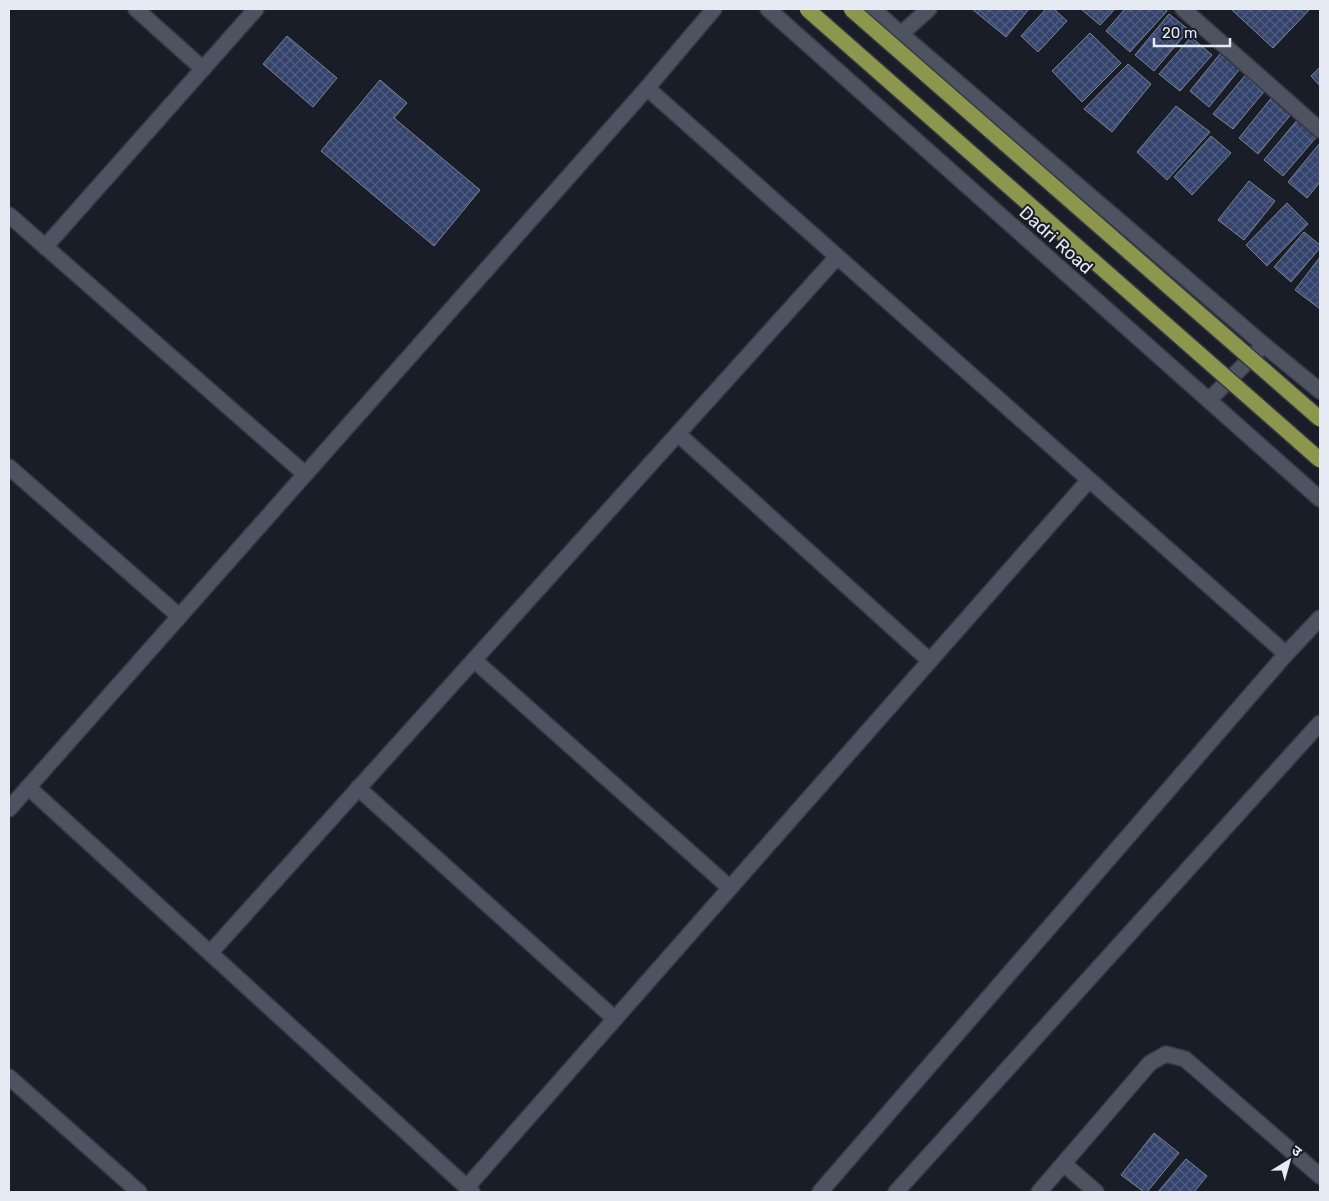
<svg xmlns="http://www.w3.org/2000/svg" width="1329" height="1201" font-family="Rubik,'Noto Sans Devanagari',sans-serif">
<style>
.building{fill:url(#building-cross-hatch);stroke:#7c8391}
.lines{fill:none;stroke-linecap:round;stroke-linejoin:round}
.minor-casing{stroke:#363942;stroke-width:18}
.minor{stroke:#4d5361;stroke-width:15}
.major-bridge-casing{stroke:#363942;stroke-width:18;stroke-linecap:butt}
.major-bridge{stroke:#8d964d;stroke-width:15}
.labels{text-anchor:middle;stroke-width:4;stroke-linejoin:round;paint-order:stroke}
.street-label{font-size:18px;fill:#e6eaf2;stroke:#181d28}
</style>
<defs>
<pattern id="building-cross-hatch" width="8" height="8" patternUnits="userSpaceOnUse" patternTransform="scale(1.25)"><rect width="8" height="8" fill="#33436c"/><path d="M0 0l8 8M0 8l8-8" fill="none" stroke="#515e81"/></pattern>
</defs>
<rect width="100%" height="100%" fill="#181d28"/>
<g class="building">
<polygon points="972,9 1029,9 1006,37"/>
<polygon points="1046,9 1054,9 1067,21 1038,52 1021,36"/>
<polygon points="1081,9 1115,9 1100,25"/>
<polygon points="1125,9 1165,9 1167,11 1130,52 1106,31"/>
<polygon points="1231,9 1310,9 1273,48"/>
<polygon points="1169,14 1189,30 1154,71 1135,55"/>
<polygon points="1090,33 1121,63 1082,102 1052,71"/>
<polygon points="287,36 337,78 313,107 263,64"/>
<polygon points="1191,37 1212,55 1180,91 1159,74"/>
<polygon points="1224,49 1243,65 1209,107 1190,91"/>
<polygon points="1128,64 1151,84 1112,132 1084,109"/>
<polygon points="1320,67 1320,86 1311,76"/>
<polygon points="1248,72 1267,88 1233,129 1213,114"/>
<polygon points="380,80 407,103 394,118 480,190 434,246 321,151"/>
<polygon points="1273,96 1293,112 1258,154 1239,138"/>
<polygon points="1176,106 1210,132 1167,180 1137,152"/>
<polygon points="1298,119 1318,135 1283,176 1264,160"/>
<polygon points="1211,136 1231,153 1192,195 1174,177"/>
<polygon points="1320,143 1320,182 1307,198 1288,182"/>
<polygon points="1249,181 1275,201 1244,240 1218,220"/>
<polygon points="1287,203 1308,224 1267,266 1246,245"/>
<polygon points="1304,232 1320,245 1320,248 1291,282 1274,267"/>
<polygon points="1320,257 1320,309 1295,290"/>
<polygon points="1154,1133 1179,1153 1147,1192 1144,1192 1121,1175"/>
<polygon points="1186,1159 1207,1176 1194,1192 1158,1192"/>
</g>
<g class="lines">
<g class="minor-casing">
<g id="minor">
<polyline points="136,9 203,69"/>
<polyline points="768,9 1320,499"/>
<polyline points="873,9 901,34 1264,345 1320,391"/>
<polyline points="1183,9 1320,130"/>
<polyline points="901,34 929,9"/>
<polyline points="647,88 1286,654"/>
<polyline points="9,215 305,474"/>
<polyline points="45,247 256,9"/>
<polyline points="1209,400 1264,345"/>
<polyline points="678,434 930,661"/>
<polyline points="9,467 179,616"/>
<polyline points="474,660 730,888"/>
<polyline points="28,787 472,1192"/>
<polyline points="358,788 615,1019"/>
<polyline points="9,809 647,88 714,9"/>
<polyline points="210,953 837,257"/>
<polyline points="9,1077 139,1192"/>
<polyline points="1064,1164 1096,1192"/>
<polyline points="467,1187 1089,480"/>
<polyline points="820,1192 1286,654 1320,618"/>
<polyline points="896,1192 1320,723"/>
<polyline points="1039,1192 1150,1063 1166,1054 1185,1059 1320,1176"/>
</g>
</g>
<use href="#minor" class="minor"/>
<g class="major-bridge-casing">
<g id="major-bridge">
<polyline points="807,9 1320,460"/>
<polyline points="851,9 1320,419"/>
</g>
</g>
<use href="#major-bridge" class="major-bridge"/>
</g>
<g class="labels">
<g class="street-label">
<text transform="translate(1056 240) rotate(42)" y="6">Dadri Road</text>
</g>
</g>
<rect width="1329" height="1201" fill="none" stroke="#e6eaf2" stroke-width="20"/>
<g transform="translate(1289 1161) rotate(37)" stroke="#181d28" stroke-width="4" paint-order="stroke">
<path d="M0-4L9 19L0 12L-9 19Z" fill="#e6eaf2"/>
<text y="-8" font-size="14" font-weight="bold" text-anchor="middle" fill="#e6eaf2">उ</text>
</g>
<path d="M1154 38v8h76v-8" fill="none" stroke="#e6eaf2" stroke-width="2.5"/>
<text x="1162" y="38" font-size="15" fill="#e6eaf2" stroke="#181d28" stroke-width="4" paint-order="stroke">20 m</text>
</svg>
